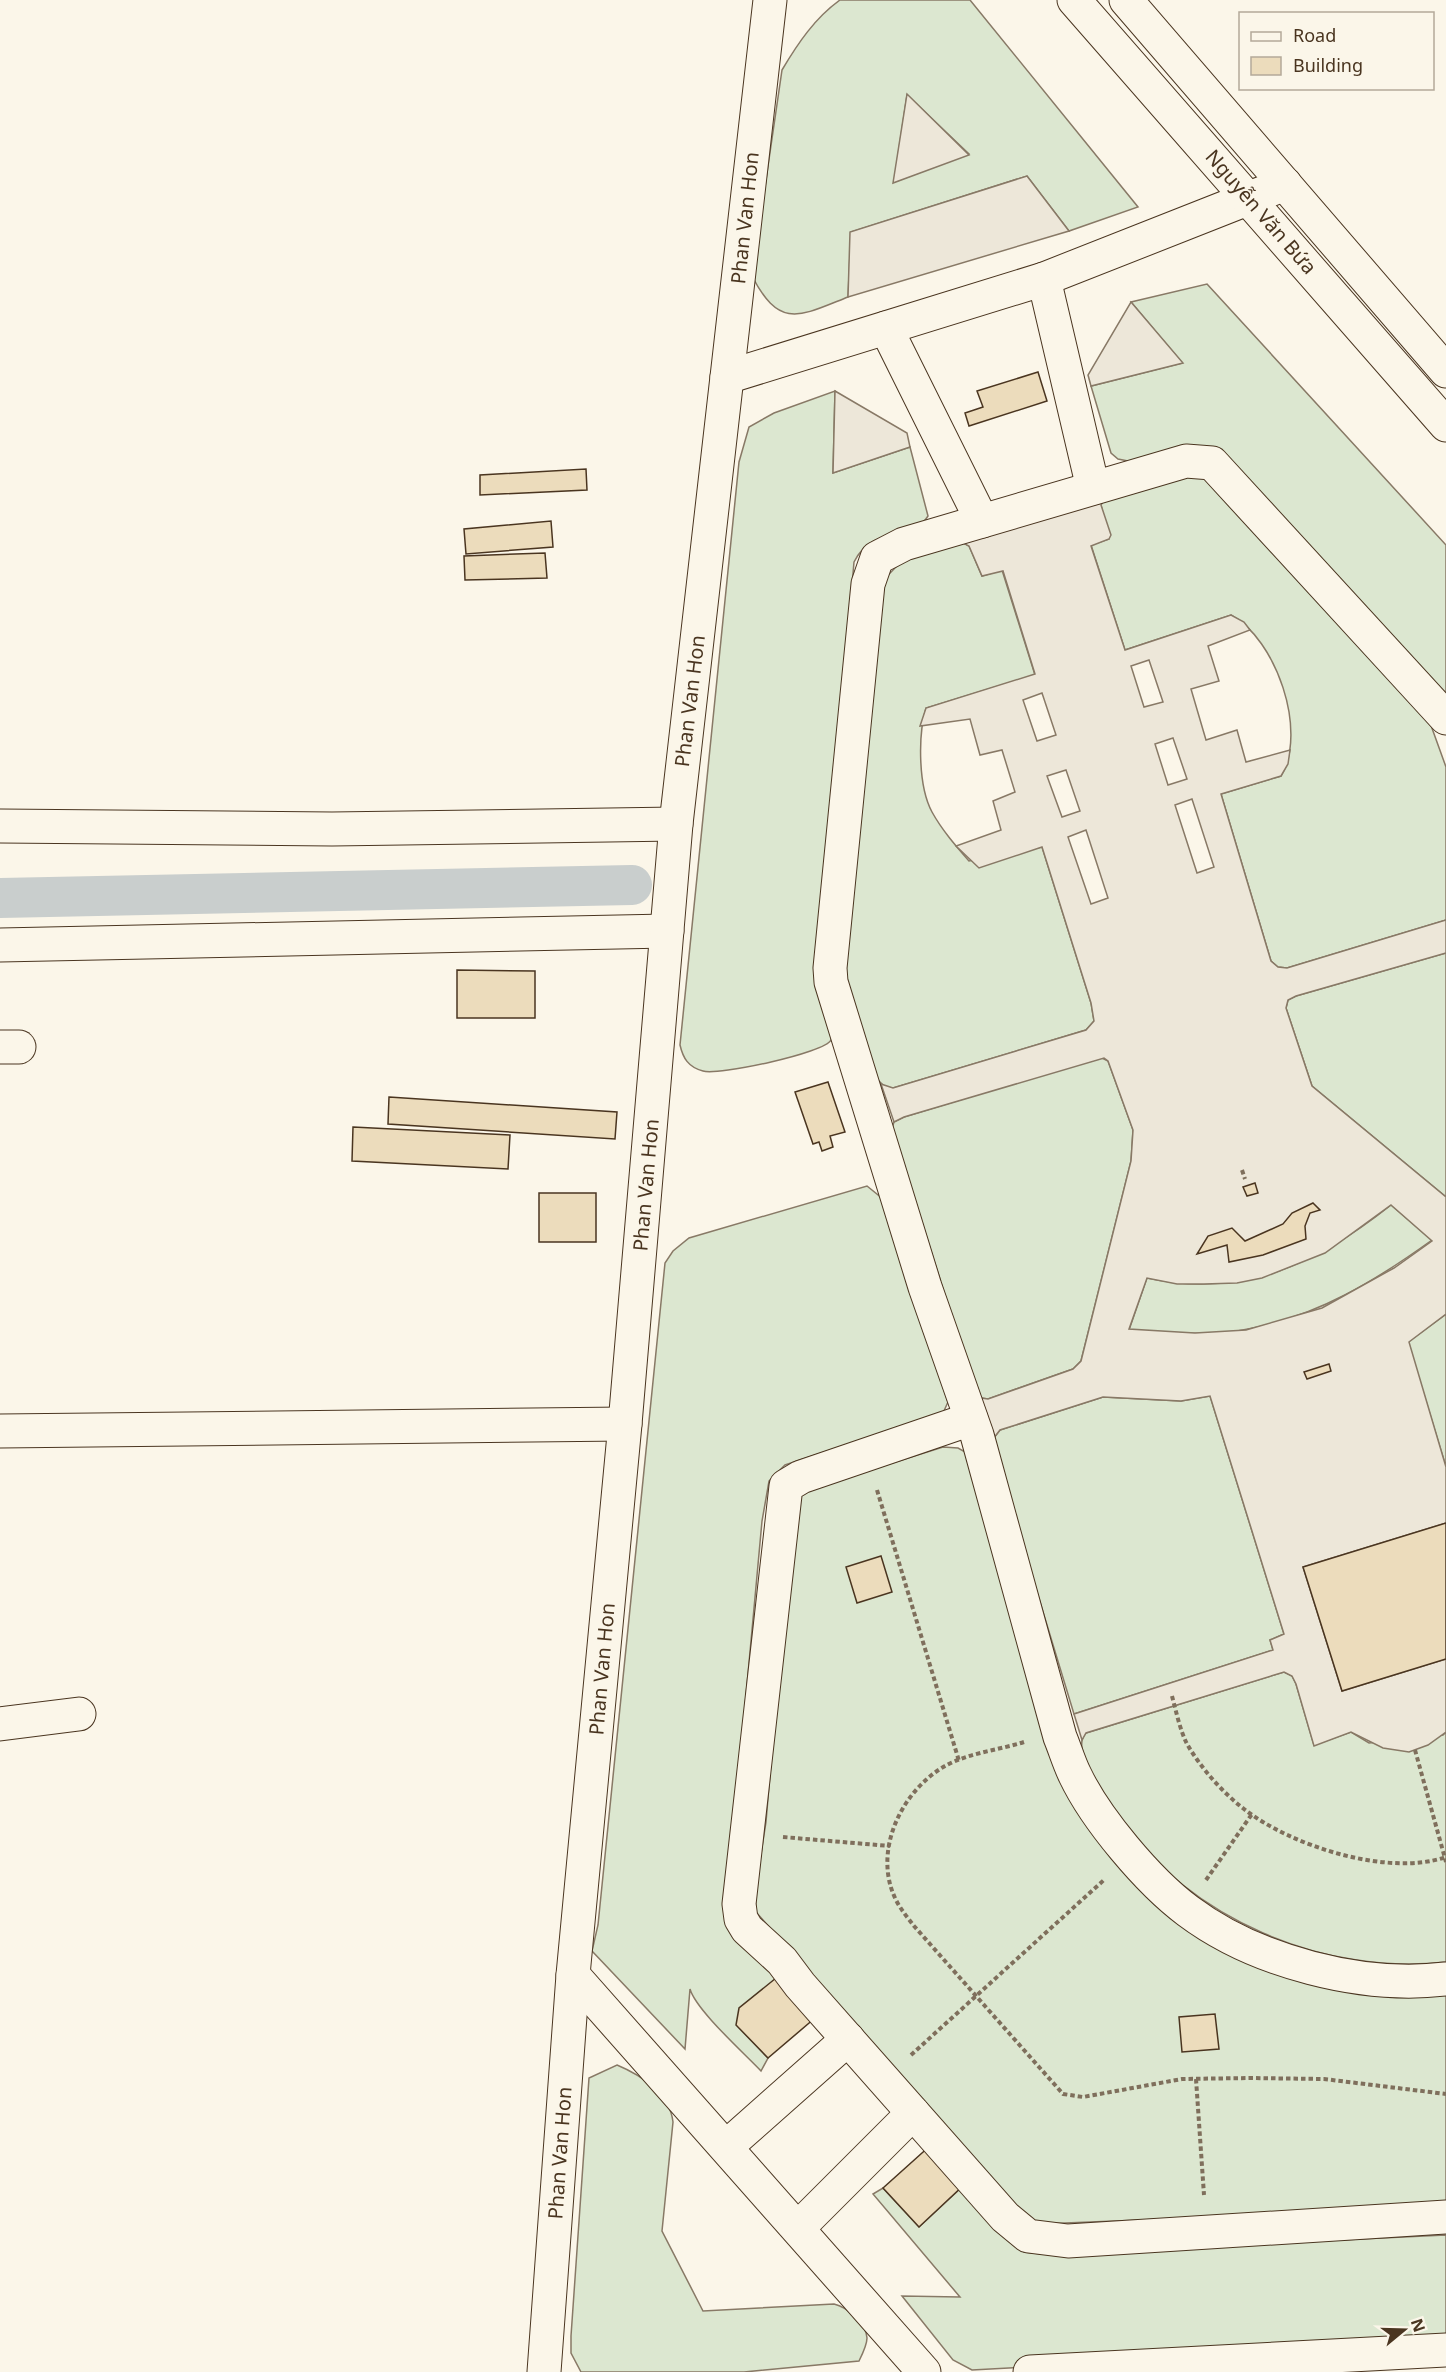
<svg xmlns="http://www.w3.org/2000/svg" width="1446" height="2372" font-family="'Noto Sans',sans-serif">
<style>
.grass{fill:#dce7d0;stroke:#887966;stroke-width:1.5;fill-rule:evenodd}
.parking{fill:#ede7d9;stroke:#887966;stroke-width:1.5;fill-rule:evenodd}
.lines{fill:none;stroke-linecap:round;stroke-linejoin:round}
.canal{stroke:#c9cecd;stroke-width:40}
.building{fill:#ecdcbc;stroke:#4a3520;stroke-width:1.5}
.minor-casing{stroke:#4a3520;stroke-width:35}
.major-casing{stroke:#4a3520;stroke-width:35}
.path{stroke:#7f6f5c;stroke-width:4;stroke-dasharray:4.5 3;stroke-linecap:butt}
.minor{stroke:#fbf6e9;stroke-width:33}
.major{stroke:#fbf6e9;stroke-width:33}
.labels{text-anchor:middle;stroke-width:4.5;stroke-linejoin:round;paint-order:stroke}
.street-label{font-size:20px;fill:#4a3520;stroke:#fbf6e9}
</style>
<rect width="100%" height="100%" fill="#fbf6e9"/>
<g class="grass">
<path d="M840 0H970L1138 207 1069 231 1027 176 851 232 848 297C800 316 780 330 752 276L782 70C798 43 815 18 840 0ZM907 95 969 154 894 182Z"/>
<polygon points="1207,284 1446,545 1446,698 1246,478 1128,461 1118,459 1111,453 1091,386 1182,363 1131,302"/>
<path d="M835 391 833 473 910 447 928 516C913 541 873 524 854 562L818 978C824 995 839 1023 831 1040 825 1053 717 1076 703 1071 688 1067 683 1058 680 1045L739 462 749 427 774 413Z"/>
<path d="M1194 474 1203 475 1429 720 1446 767V920L1287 968 1278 967 1271 961 1221 794 1281 776C1308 731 1276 639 1231 615L1125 650 1091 545 1109 539 1101 505 1103 501Z"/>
<path d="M964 543 969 546 982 576 1002 570 1035 675 926 708C918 735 918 786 932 812 942 830 955 845 969 861L1042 847 1091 1003 1094 1021 1086 1030 893 1088 885 1087 875 1077 843 975 883 583C899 553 934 550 964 543Z"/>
<polygon points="1446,953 1446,1197 1312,1086 1286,1008 1288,1000 1296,996"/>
<polygon points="1100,1057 1108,1061 1133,1130 1131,1161 1081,1361 1073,1369 988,1399 981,1398 976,1393 892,1128 894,1122 904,1117"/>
<path d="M867 1186 883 1199 948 1402 943 1413 785 1465 769 1481 762 1521 727 1903 781 1974 737 2025 768 2058 761 2071C744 2053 696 2010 690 1989L685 2049 592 1951 598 1925 665 1263 673 1251 689 1238Z"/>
<path d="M1391 1205 1432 1240C1375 1281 1318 1316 1248 1329 1210 1337 1168 1332 1129 1330L1147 1278C1243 1299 1317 1264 1391 1205Z"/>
<polygon points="1446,1314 1446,1467 1408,1342"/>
<polygon points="1210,1396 1284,1634 1270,1640 1273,1650 1074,1714 993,1447 993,1439 1000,1430 1103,1397 1181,1401"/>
<polygon points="943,1447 958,1448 967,1453 1037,1701 1169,1913 1446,1994 1446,2208 1040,2224 1030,2222 756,1912 755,1892 766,1822 792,1513 800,1492"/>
<path d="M1284 1672 1292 1676 1296 1684 1314 1745 1351 1732 1369 1743 1443 1735 1446 1732V1962C1325 1976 1188 1919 1119 1817 1110 1804 1098 1790 1092 1775 1088 1763 1075 1744 1086 1733Z"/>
<path d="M617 2065C641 2075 670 2094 673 2122L662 2231 703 2311 834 2304C847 2307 866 2323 867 2338 867 2345 862 2355 859 2361L744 2372H581L571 2353V2336L589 2078Z"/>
<polygon points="962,2187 1013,2244 1024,2252 1042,2254 1446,2235 1446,2344 972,2370 953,2360 902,2296 960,2297 873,2194 883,2188 919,2227"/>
</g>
<g class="parking">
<polygon points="907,94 969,155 893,183"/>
<polygon points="1027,176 1069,231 848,297 850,232"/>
<polygon points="1131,302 1183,363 1091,386 1088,375"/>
<polygon points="835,391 907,433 910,447 833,473"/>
<path d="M1103 501 1101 505 1111 535 1109 539 1091 546 1125 650 1231 615 1244 622 1250 630 1208 646 1219 681 1191 689 1206 740 1237 730 1246 762 1290 750 1288 764 1281 776 1221 794 1271 961 1278 967 1287 968 1446 920V953L1296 996 1288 1000 1286 1008 1312 1086 1446 1197V1314L1409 1342 1446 1467V1523L1303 1567 1342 1691 1446 1659V1732L1428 1745 1409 1752 1383 1748 1351 1732 1314 1746 1296 1684 1292 1676 1284 1672 1086 1733 1082 1740 1074 1714 1273 1650 1270 1640 1284 1634 1210 1396 1181 1401 1103 1397 1000 1430 993 1439 981 1398 988 1399 1073 1369 1081 1361 1131 1161 1133 1130 1108 1061 1104 1058 904 1117 894 1122 881 1084 893 1088 1086 1030 1094 1021 1091 1003 1042 847 979 868 956 846 1001 830 993 801 1015 792 1002 750 980 755 970 719 920 726 926 708 1035 674 1003 571 982 576 969 546 961 542ZM1149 660 1163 702 1144 707 1131 666ZM1042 693 1056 735 1037 741 1023 700ZM1173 738 1187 779 1168 785 1155 744ZM1066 770 1080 811 1062 817 1047 776ZM1192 799 1214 867 1197 873 1175 805ZM1086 830 1108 898 1091 904 1068 837ZM1391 1205 1432 1241 1394 1268 1322 1308 1246 1330 1195 1333 1129 1329 1147 1278 1177 1284H1204L1237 1283 1262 1278 1325 1253Z"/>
</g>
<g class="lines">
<polyline class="canal" points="0,898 632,885"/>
</g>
<g class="building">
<polygon points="1038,372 1047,401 969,426 965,413 983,407 977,391"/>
<polygon points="586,469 587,490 480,495 480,475"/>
<polygon points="551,521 553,547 466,554 464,529"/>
<polygon points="545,553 547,578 465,580 464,556"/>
<polygon points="457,970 535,971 535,1018 457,1018"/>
<polygon points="828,1082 845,1132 830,1136 833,1147 822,1151 819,1142 813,1144 795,1092"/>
<polygon points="389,1097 617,1112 615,1139 388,1124"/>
<polygon points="353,1127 510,1135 508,1169 352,1161"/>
<polygon points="1255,1183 1258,1193 1247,1196 1243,1187"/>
<rect x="539" y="1193" width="57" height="49"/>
<polygon points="1313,1203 1320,1210 1310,1213 1305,1226 1306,1239 1263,1255 1229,1262 1227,1245 1197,1254 1208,1236 1232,1228 1245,1241 1283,1224 1292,1213"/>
<polygon points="1329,1364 1331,1371 1307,1379 1304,1372"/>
<polygon points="1446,1523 1446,1659 1342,1691 1303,1567"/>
<polygon points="881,1556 892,1592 857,1603 846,1567"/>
<polygon points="781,1974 815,2018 768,2058 736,2025 739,2008"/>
<polygon points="1215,2014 1219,2049 1182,2052 1179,2017"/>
<polygon points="932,2144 966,2183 919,2227 883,2188"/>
</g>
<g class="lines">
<g class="minor-casing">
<g id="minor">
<polyline points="1044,279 1093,488"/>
<polyline points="886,328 982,521"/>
<polyline points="727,377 1044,279 1285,184"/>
<path d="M1446 718 1212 463 1186 461 904 544 877 558 868 584 830 968 831 982 925 1287 977 1435 1060 1737C1065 1749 1069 1763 1075 1775 1096 1819 1148 1881 1188 1911 1256 1962 1362 1989 1446 1979"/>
<polyline points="0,826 332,829 676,824"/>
<polyline points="0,945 667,931"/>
<polyline points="0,1047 19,1047"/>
<polyline points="971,1419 801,1477 786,1486 739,1904 741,1919 747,1929 782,1961 800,1985 1005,2217 1028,2236 1068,2241 1446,2217"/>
<polyline points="0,1431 625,1424"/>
<polyline points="0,1724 79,1714"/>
<polyline points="573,1975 924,2372"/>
<polyline points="726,2147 848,2039"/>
<polyline points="798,2228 913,2113"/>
</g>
</g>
<g class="major-casing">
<g id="major">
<polyline points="1074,0 1446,425"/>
<polyline points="1126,0 1446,371"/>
<polyline points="544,2372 573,1975 625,1424 676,824 770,0"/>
<polyline points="1030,2372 1446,2350"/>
</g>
</g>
<g class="path">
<polyline points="1242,1170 1245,1179"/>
<polyline points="877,1490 959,1761"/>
<path d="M1172 1696C1176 1711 1180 1730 1187 1744 1201 1768 1222 1792 1244 1809 1291 1846 1388 1877 1446 1857"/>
<path d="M1024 1742C999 1750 968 1753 945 1766 901 1791 872 1852 896 1900 901 1910 908 1918 914 1926L1063 2094 1083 2097 1182 2079 1250 2078 1324 2079 1446 2094"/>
<polyline points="1415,1750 1446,1862"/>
<polyline points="783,1837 890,1846"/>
<polyline points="1206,1880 1252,1814"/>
<polyline points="911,2055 1105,1879"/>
<polyline points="1196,2079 1204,2195"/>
</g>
<use href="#minor" class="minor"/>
<use href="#major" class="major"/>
</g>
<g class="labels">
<g class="street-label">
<text transform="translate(1261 212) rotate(49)" y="7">Nguyễn Văn Bứa</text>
<text transform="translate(745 218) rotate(-84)" y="7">Phan Van Hon</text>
<text transform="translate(690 701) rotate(-83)" y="7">Phan Van Hon</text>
<text transform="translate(646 1185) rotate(-85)" y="7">Phan Van Hon</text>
<text transform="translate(602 1669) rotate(-85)" y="7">Phan Van Hon</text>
<text transform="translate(560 2153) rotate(-86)" y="7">Phan Van Hon</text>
</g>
</g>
<rect x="1239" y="12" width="195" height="78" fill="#fbf6e9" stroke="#b4a999" stroke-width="1.5"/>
<rect x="1251" y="32" width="30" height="9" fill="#fbf6e9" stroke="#b4a999" stroke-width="1.5"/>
<text x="1293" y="42" font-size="18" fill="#4a3520">Road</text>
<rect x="1251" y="57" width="30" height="18" fill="#ecdcbc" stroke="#b4a999" stroke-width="1.5"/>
<text x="1293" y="72" font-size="18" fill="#4a3520">Building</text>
<g transform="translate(1404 2330) rotate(71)" stroke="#fbf6e9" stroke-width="4.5" paint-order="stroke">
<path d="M0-4.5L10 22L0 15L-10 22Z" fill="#4a3520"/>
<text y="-9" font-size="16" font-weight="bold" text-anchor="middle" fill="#4a3520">N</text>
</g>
</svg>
